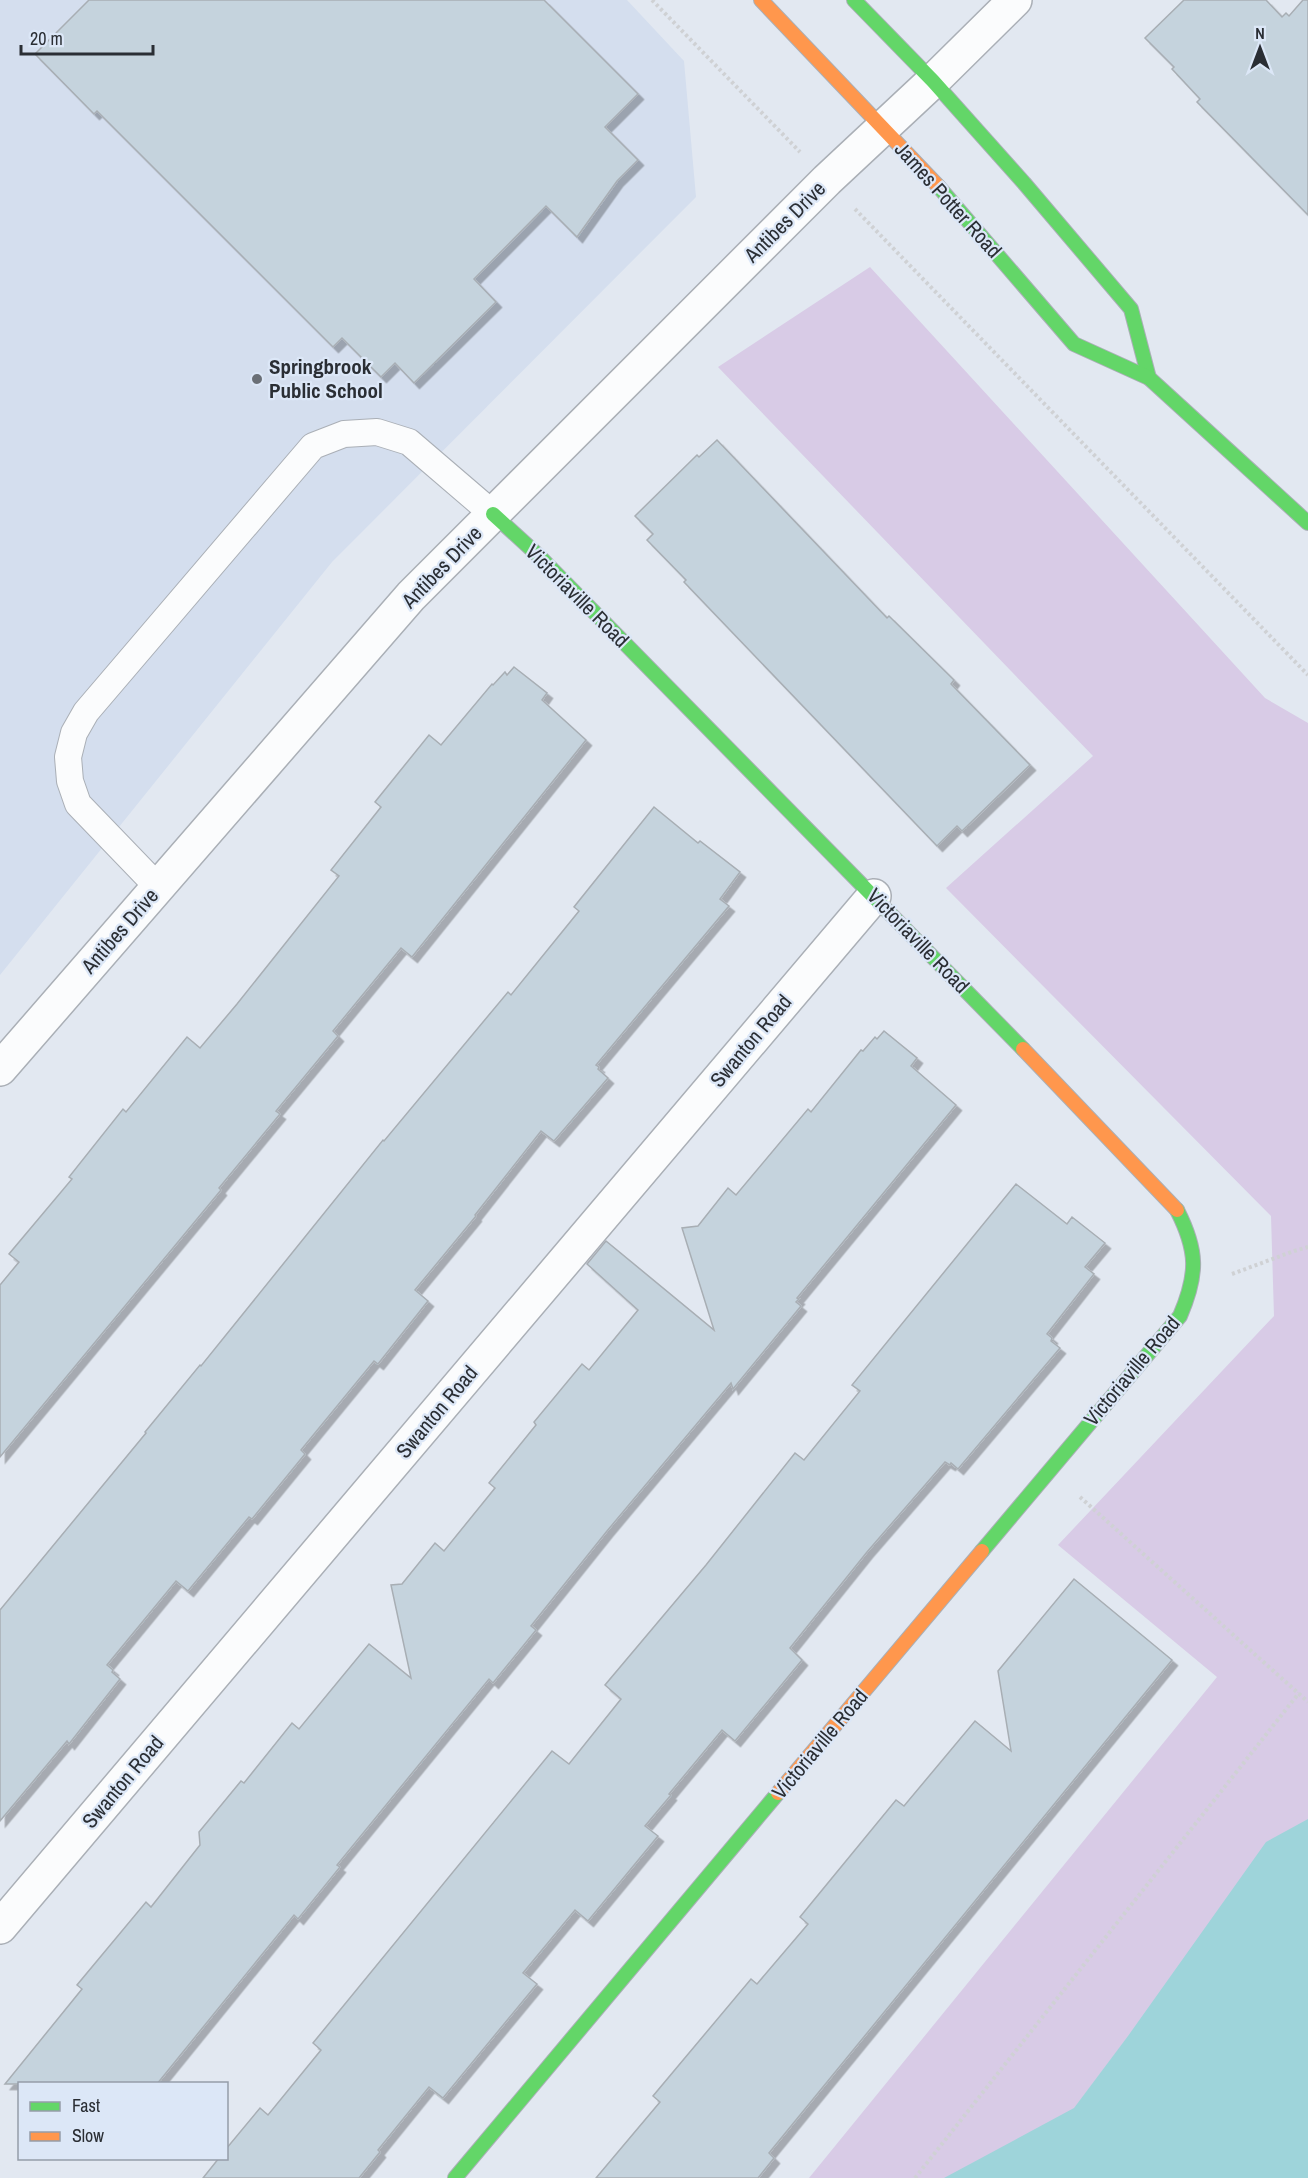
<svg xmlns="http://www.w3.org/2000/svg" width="1308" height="2178" font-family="'Archivo Narrow',sans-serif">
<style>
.built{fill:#d4deee}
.green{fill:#d8cbe6}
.water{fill:#9ed4da}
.building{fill:#c5d3dd;stroke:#a8aeb4;stroke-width:1.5;filter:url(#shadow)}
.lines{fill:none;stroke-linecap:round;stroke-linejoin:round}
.lane-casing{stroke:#aaafb6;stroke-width:28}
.street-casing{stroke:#aaafb6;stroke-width:36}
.fast-casing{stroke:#aaafb6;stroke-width:16}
.slow-casing{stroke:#aaafb6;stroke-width:16}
.path{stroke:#cfd1d4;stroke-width:4;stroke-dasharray:3 3;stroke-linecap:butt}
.lane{stroke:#fbfcfd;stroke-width:26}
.street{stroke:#fbfcfd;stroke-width:33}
.fast{stroke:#63d668;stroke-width:14}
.slow{stroke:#ff974d;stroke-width:14}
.poi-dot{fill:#6a6f76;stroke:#dce7f7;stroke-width:2}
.labels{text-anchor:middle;stroke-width:4.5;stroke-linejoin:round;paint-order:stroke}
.street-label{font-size:21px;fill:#2a2e34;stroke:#dce7f7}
.poi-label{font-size:21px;font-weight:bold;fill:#2a2e34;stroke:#dce7f7;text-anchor:start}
</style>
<defs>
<filter id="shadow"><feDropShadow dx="5.5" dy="5.5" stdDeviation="0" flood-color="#0004"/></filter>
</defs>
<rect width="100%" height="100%" fill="#e2e8f1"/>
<polygon class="built" points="0,0 627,0 684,61 696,197 332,562 0,975"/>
<polygon class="green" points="870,267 1265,698 1308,723 1308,2178 809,2178 1217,1677 1058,1545 1274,1316 1271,1216 946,888 1093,756 718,367"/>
<polygon class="water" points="1308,1819 1308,2178 944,2178 1074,2108 1128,2036 1266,1842"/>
<g class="building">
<polygon points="89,0 544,0 638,94 605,127 638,160 617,181 577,237 546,206 474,279 496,302 414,383 395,363 381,377 342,338 333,347 97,111 94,114 35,54"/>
<polygon points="1184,0 1266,0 1282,17 1286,13 1289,16 1303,0 1308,0 1308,215 1197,102 1200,99 1172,69 1174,67 1145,38"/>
<polygon points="717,440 887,618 889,616 954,680 951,684 1030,765 962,831 957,826 937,846 684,582 686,580 647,540 653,534 635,516 697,455 699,457"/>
<polygon points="514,667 547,693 542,700 586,740 412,957 401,948 333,1031 338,1036 276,1111 280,1114 219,1188 221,1190 0,1457 0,1285 19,1262 9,1254 72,1179 69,1177 123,1109 126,1112 187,1037 200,1048 237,1004 339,876 331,870 381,807 375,802 429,735 441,745 492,684 493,685 505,672 507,675"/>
<polygon points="654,807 698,843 700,841 740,872 720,899 729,906 596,1065 599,1067 598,1069 608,1078 554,1141 541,1131 475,1215 476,1216 415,1290 428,1301 378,1364 374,1361 301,1450 305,1454 252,1519 249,1517 188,1591 176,1581 107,1665 113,1670 112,1672 120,1679 69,1744 67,1741 0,1821 0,1610 146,1433 145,1432 200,1365 201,1366 383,1140 384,1141 508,992 511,995 579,911 574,907"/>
<polygon points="884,1031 917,1058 911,1066 956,1105 797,1298 799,1299 796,1302 801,1306 733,1389 731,1383 607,1531 531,1626 536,1630 493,1683 489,1679 337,1865 340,1867 298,1919 294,1915 157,2084 5,2084 82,1989 77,1985 146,1902 151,1907 200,1845 199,1832 241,1781 244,1783 292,1723 299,1729 369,1644 411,1678 391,1585 402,1584 435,1543 444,1551 495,1488 489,1483 536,1425 534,1422 582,1364 589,1370 638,1310 587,1264 606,1241 714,1330 682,1228 698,1226 728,1188 736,1195 808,1109 811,1112 861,1050 863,1051 875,1037 877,1039"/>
<polygon points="1016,1184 1067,1224 1072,1217 1105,1243 1085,1267 1094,1274 1047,1334 1052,1338 1051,1341 1060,1348 958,1469 951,1463 950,1465 945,1462 867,1552 790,1648 802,1660 735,1741 722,1730 669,1794 671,1795 645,1826 658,1836 588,1921 575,1910 523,1973 537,1984 443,2098 429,2087 378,2150 380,2152 359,2178 203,2178 219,2158 226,2158 226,2149 260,2108 268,2115 321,2050 313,2043 552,1751 569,1764 621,1699 605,1685 706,1565 795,1453 804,1460 860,1391 852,1385"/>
<polygon points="1074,1579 1172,1660 769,2153 774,2158 758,2178 596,2178 660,2102 653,2096 751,1979 757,1984 808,1924 800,1917 896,1800 904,1806 975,1721 1011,1751 998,1671"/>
</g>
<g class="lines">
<g class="lane-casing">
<polyline id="lane" points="158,887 78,804 70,781 68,757 74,733 86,712 313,446 344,434 377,432 409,442 493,514"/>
</g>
<g class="street-casing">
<g id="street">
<polyline points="0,1069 411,596 827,180 933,81 1015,0"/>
<polyline points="0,1927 874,896"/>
</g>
</g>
<g class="fast-casing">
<g id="fast">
<polyline points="854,0 933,81 1024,183 1131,309 1149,378"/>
<polyline points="938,186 1074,344 1149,378 1308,523"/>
<polyline points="493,514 540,557 1023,1049"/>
<path d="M982 1551 1180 1316C1198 1274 1198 1251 1177 1210"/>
<polyline points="455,2178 778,1793"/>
</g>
</g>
<g class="slow-casing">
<g id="slow">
<polyline points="761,0 938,186"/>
<polyline points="1023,1049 1177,1210"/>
<polyline points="778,1793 982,1551"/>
</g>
</g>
<g class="path">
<polyline points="652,0 800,152"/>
<polyline points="855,209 1308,675"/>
<polyline points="1232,1274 1294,1251 1308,1247"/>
<polyline points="1080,1497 1308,1702"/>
<polyline points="915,2178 1299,1693"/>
</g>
<use href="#lane" class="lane"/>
<use href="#street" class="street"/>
<use href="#fast" class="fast"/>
<use href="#slow" class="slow"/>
</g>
<circle class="poi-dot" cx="257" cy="379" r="6"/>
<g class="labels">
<g class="street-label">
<text transform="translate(948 200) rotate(48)" y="7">James Potter Road</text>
<text transform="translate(785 222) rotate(-45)" y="7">Antibes Drive</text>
<text transform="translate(442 567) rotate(-46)" y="7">Antibes Drive</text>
<text transform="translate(577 596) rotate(45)" y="7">Victoriaville Road</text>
<text transform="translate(120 931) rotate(-49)" y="7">Antibes Drive</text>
<text transform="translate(918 941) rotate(46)" y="7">Victoriaville Road</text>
<text transform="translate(751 1041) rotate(-50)" y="7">Swanton Road</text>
<text transform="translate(1132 1371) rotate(-50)" y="7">Victoriaville Road</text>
<text transform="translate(437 1412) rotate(-50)" y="7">Swanton Road</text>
<text transform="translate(820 1744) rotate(-50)" y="7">Victoriaville Road</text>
<text transform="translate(123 1782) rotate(-50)" y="7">Swanton Road</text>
</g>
<g class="poi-label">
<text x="269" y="374">Springbrook<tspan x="269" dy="24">Public School</tspan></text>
</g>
</g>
<rect x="18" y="2082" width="210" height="78" fill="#dce7f7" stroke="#959da9" stroke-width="1.5"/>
<rect x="30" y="2102" width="30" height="9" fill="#63d668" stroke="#959da9" stroke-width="1.5"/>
<text x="72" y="2112" font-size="18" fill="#2a2e34">Fast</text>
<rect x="30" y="2132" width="30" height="9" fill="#ff974d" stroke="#959da9" stroke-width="1.5"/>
<text x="72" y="2142" font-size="18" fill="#2a2e34">Slow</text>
<g transform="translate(1260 48)" stroke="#dce7f7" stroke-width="4.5" paint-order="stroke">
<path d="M0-4.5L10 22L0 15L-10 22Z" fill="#2a2e34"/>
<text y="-9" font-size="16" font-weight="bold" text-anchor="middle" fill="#2a2e34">N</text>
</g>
<path d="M21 45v9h132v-9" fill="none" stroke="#2a2e34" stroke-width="3"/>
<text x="30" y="45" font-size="18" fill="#2a2e34" stroke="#dce7f7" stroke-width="4.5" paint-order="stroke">20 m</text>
</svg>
